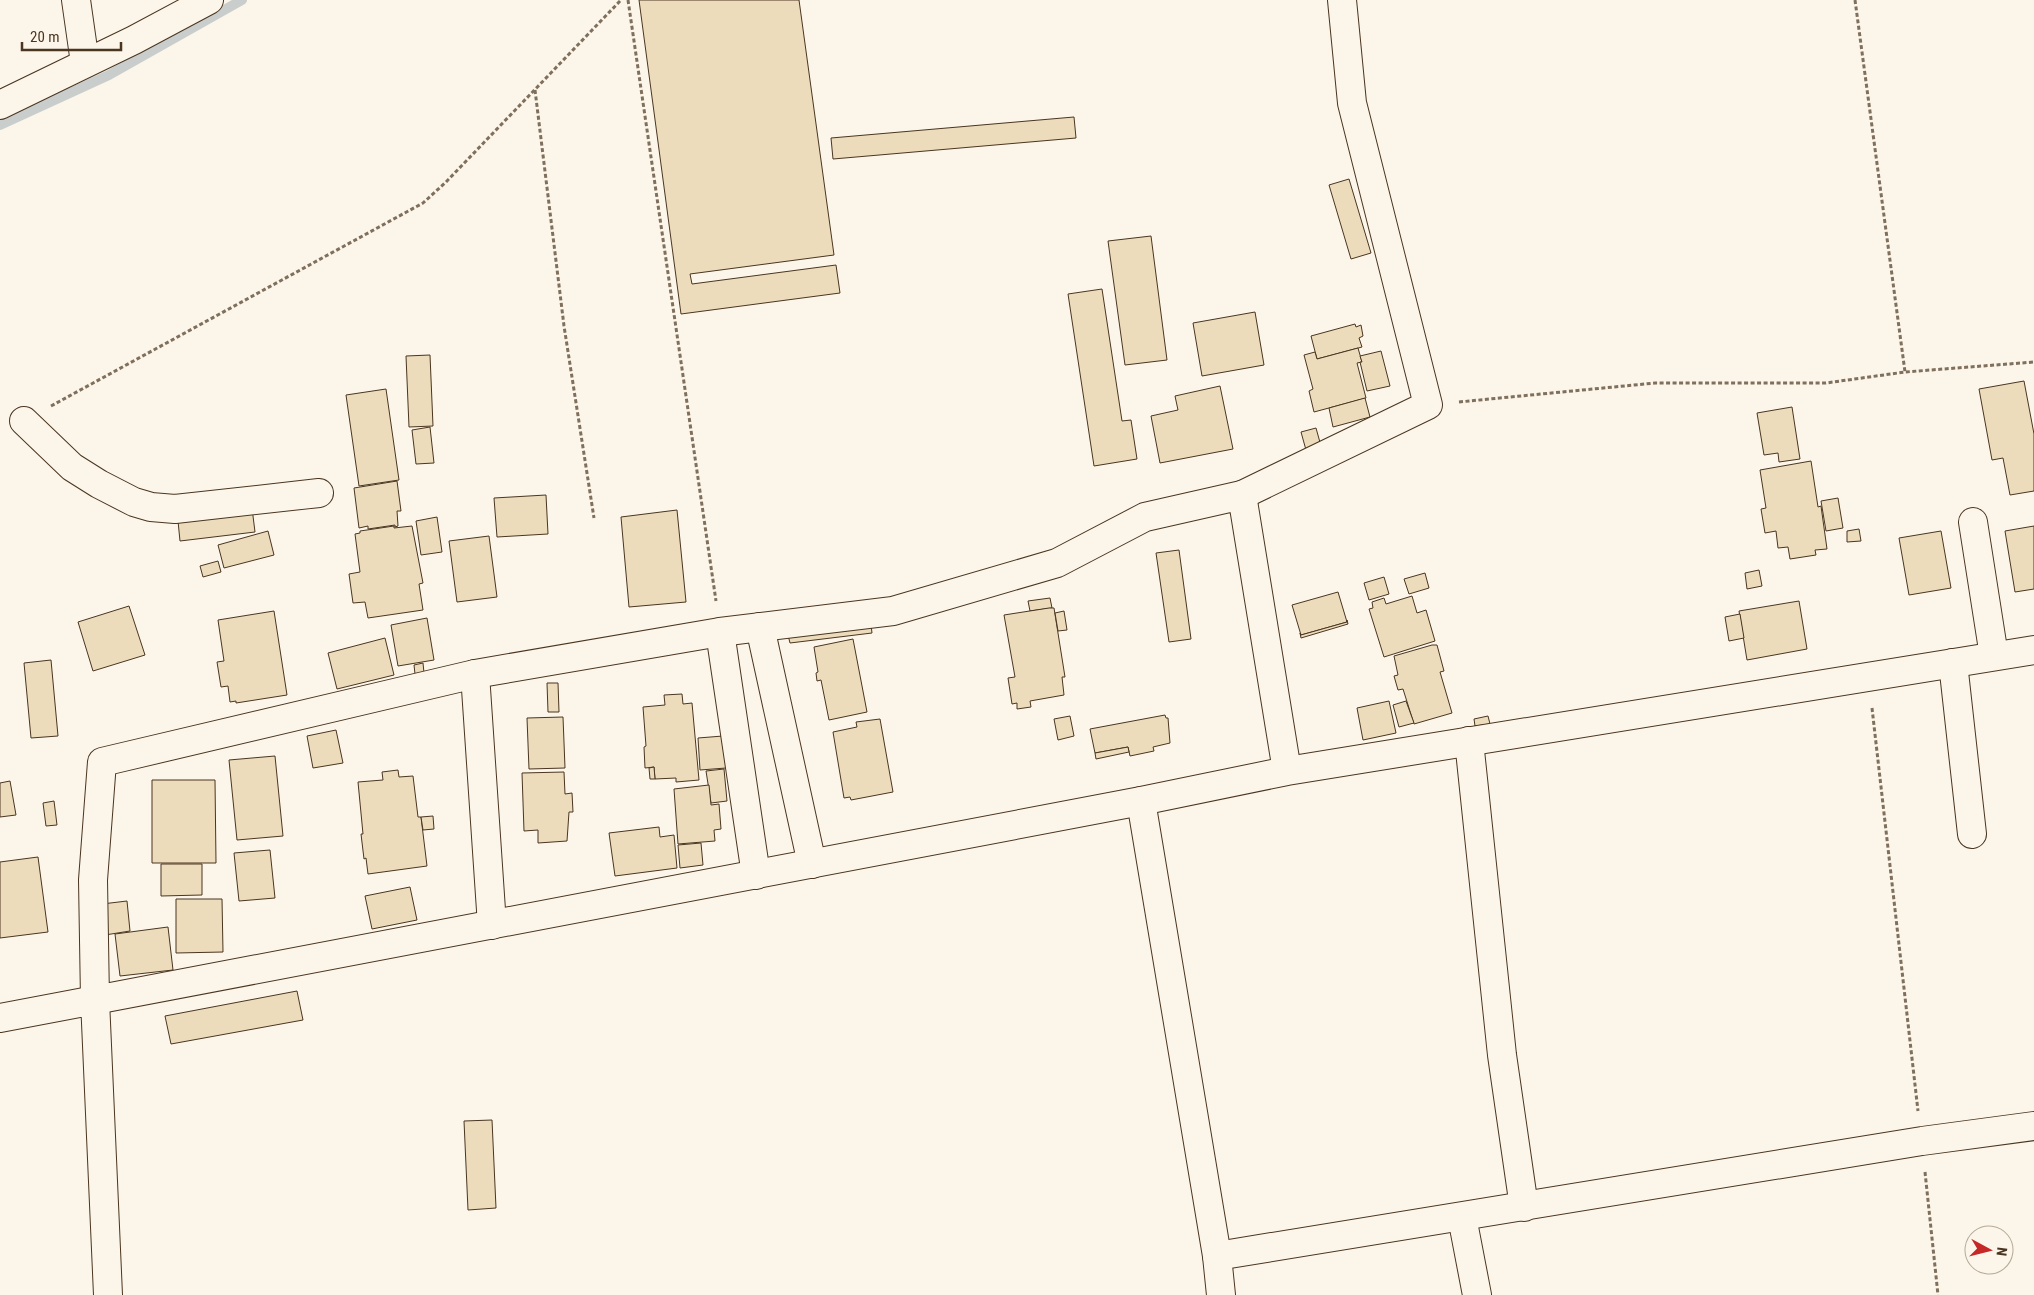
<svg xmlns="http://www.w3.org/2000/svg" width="2034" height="1295" font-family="'Roboto Condensed',sans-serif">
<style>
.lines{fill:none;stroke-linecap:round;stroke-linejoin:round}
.stream{stroke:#c9cecd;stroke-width:10}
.building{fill:#ecdcbc;stroke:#4a3520}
.minor-casing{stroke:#4a3520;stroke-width:30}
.path{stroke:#7f6f5c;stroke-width:3;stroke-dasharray:4 2.5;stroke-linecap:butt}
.minor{stroke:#fbf6e9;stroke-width:28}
</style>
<rect width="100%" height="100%" fill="#fbf6e9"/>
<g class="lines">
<polyline class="stream" points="0,125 109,75 242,0"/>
</g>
<g class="building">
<polygon points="639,0 799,0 834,255 690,274 692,284 836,265 840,293 681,314"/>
<polygon points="1074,117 1076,138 833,159 831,138"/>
<polygon points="1349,179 1371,253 1351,259 1329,185"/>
<polygon points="1151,236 1167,360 1125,365 1108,241"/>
<polygon points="1102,289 1122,421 1131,420 1137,459 1094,466 1068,294"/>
<polygon points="1255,312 1264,365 1202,376 1193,323"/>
<polygon points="1355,324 1356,327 1361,325 1363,336 1359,338 1362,347 1317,359 1311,336"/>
<polygon points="1358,348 1362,362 1357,363 1366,398 1314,412 1309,391 1313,389 1304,355 1315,352 1317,359"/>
<polygon points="1381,351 1390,386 1367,391 1360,362 1362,362 1360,356"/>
<polygon points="430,355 433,426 409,427 406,356"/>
<polygon points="2024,381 2034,434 2034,491 2010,495 2003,458 1992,460 1979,389"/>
<polygon points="1220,386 1233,449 1160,463 1151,416 1178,410 1175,396"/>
<polygon points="386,389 399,480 359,486 346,395"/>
<polygon points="1365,398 1370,417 1333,427 1329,408"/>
<polygon points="1792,407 1800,459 1779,462 1778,453 1764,455 1757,413"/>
<polygon points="430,427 434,463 416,464 412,430"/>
<polygon points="1316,428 1321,446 1306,450 1301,432"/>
<polygon points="1811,461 1818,507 1821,506 1827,549 1815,550 1816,555 1790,559 1788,547 1778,548 1776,531 1765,533 1761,509 1766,508 1760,470"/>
<polygon points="397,481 401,511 397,511 398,526 395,527 395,525 368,529 368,526 359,528 354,488"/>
<polygon points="546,495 548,534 497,537 494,498"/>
<polygon points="1838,498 1843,528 1826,531 1821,501"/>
<polygon points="252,508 255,532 180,541 178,521"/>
<polygon points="677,510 686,602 629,607 621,517"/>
<polygon points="437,517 442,552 421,555 416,521"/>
<polygon points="394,526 394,528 412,526 423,583 419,584 423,610 368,618 365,602 353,603 349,574 360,572 355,534 360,533 360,531"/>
<polygon points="2034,526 2034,589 2015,592 2005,531"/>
<polygon points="1859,529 1861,541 1847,542 1847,531"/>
<polygon points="268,531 274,555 224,568 218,545"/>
<polygon points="1941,531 1951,588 1909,595 1899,538"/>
<polygon points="489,536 497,597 457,602 449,541"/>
<polygon points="1179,550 1191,639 1169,642 1156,553"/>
<polygon points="218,561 221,572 203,577 200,566"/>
<polygon points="1759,570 1762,586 1747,589 1745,573"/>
<polygon points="1425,573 1429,588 1409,594 1404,579"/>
<polygon points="1384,577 1389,594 1369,600 1364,583"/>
<polygon points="1338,592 1347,622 1301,635 1292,605"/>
<polygon points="1412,596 1417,613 1426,610 1435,641 1384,657 1369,609 1373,608 1372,602 1384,598 1386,604"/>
<polygon points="1050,598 1052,608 1030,611 1028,601"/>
<polygon points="1799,601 1807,649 1747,660 1739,611"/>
<polygon points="129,606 145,655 93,671 78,622"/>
<polygon points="1049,608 1054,608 1065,677 1062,677 1064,695 1030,701 1031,707 1017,709 1017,703 1012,704 1008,678 1015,677 1004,615"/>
<polygon points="274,611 287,695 236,703 236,701 230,702 228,686 221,687 217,662 224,661 218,620"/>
<polygon points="1064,611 1067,630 1058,631 1055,613"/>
<polygon points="1740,614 1744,638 1729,641 1725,617"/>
<polygon points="427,618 434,660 398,666 391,625"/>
<polygon points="1347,620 1348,624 1301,638 1300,633 1301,635 1347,622"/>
<polygon points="871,625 872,633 790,643 788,635"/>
<polygon points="385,638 394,675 337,689 328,653"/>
<polygon points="853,639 867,712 829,720 821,680 817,681 816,673 818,672 814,647"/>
<polygon points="1432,645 1437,645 1444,671 1440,672 1452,713 1414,724 1403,689 1398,690 1394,676 1398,675 1394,656"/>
<polygon points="51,660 58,736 31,738 24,663"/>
<polygon points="423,663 424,673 415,674 414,665"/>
<polygon points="547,683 558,683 559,712 548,712"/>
<polygon points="682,694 683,704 692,703 699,780 676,782 676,778 655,779 654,767 645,768 644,747 646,746 643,707 665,705 664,695"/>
<polygon points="1389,701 1396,733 1363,740 1357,708"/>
<polygon points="1406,701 1414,723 1399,727 1393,705"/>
<polygon points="1165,715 1166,718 1168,718 1170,743 1153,747 1154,751 1130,756 1128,747 1095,753 1090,729"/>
<polygon points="1070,716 1074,736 1058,740 1054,719"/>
<polygon points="1488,716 1490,724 1475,726 1474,719"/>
<polygon points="563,717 565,768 529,769 527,718"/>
<polygon points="880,719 893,792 851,800 850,797 844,798 833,732 857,727 856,722"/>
<polygon points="336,730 343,763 313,768 307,736"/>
<polygon points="723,736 726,768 700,770 698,738"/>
<polygon points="1128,747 1129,752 1096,759 1095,753"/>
<polygon points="275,756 283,836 237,840 229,760"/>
<polygon points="654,767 655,779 650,779 649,768"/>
<polygon points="724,769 727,801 711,803 706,771"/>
<polygon points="398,770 399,777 413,776 418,817 421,817 427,866 368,874 366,858 364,859 361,834 363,834 358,782 383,780 382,772"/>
<polygon points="564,772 565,794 572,793 573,812 569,812 567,841 538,843 538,830 524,831 522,773"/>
<polygon points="152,780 215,780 216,863 152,863"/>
<polygon points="10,781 16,815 0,817 0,783"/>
<polygon points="709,785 711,805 719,804 721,829 714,830 715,841 678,844 674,789"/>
<polygon points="54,801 57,825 46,826 43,803"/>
<polygon points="433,816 434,829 423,830 421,817"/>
<polygon points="659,827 660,837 674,835 677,868 615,876 609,833"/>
<polygon points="701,843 703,865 680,868 678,845"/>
<polygon points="270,850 275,898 239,901 234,853"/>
<polygon points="38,857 48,932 0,938 0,862"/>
<polygon points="161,864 202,864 202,895 161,896"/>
<polygon points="410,887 417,920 372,929 365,896"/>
<polygon points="176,899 222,899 223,952 176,953"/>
<polygon points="127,901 130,931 105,935 102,904"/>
<polygon points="168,927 173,970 120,976 115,934"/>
<polygon points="297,991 303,1020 171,1044 165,1016"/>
<polygon points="492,1120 496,1208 468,1210 464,1121"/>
</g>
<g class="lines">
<g class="minor-casing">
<g id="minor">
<polyline points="76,0 85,63"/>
<polyline points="0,105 134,40 209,0"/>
<polyline points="24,421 72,467 99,484 134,502 151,507 175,509 319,493"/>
<polyline points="1242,495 1428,405 1352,103 1342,0"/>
<polyline points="1973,522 1994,656"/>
<polyline points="760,627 812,864"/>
<polyline points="720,632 756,875"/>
<polyline points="1953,663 1972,834"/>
<polyline points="475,674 492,925"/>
<polyline points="1469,741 1502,1055 1524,1207"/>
<polyline points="1287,771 1242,495 1145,517 1057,563 893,611 720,632 475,674 102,762 93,880 95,1000 1141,801 1287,771 2034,650"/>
<polyline points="1141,801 1217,1256 1221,1295"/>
<polyline points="0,1018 95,1000 108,1295"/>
<polyline points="1462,1217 1477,1295"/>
<polyline points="1217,1256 1922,1141 2034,1126"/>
</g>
</g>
<g class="path">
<polyline points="628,0 716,601"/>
<polyline points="1855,0 1905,372"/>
<polyline points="535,90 564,326 594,518"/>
<polyline points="1459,402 1655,383 1826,383 1905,372 2034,362"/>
<polyline points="51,406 423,203 446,182 621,0"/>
<polyline points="1872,708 1918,1111"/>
<polyline points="1925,1172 1938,1295"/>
</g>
<use href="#minor" class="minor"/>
</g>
<g transform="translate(1989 1250) rotate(97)"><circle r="24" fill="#fbf6e9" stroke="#b4a999"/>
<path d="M0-4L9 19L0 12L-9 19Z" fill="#c62828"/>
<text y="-8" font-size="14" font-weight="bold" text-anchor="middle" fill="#4a3520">N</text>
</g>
<path d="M22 42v8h99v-8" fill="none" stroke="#4a3520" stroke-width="2.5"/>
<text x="30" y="42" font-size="15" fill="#4a3520" stroke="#fbf6e9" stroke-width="4" paint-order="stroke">20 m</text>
</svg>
